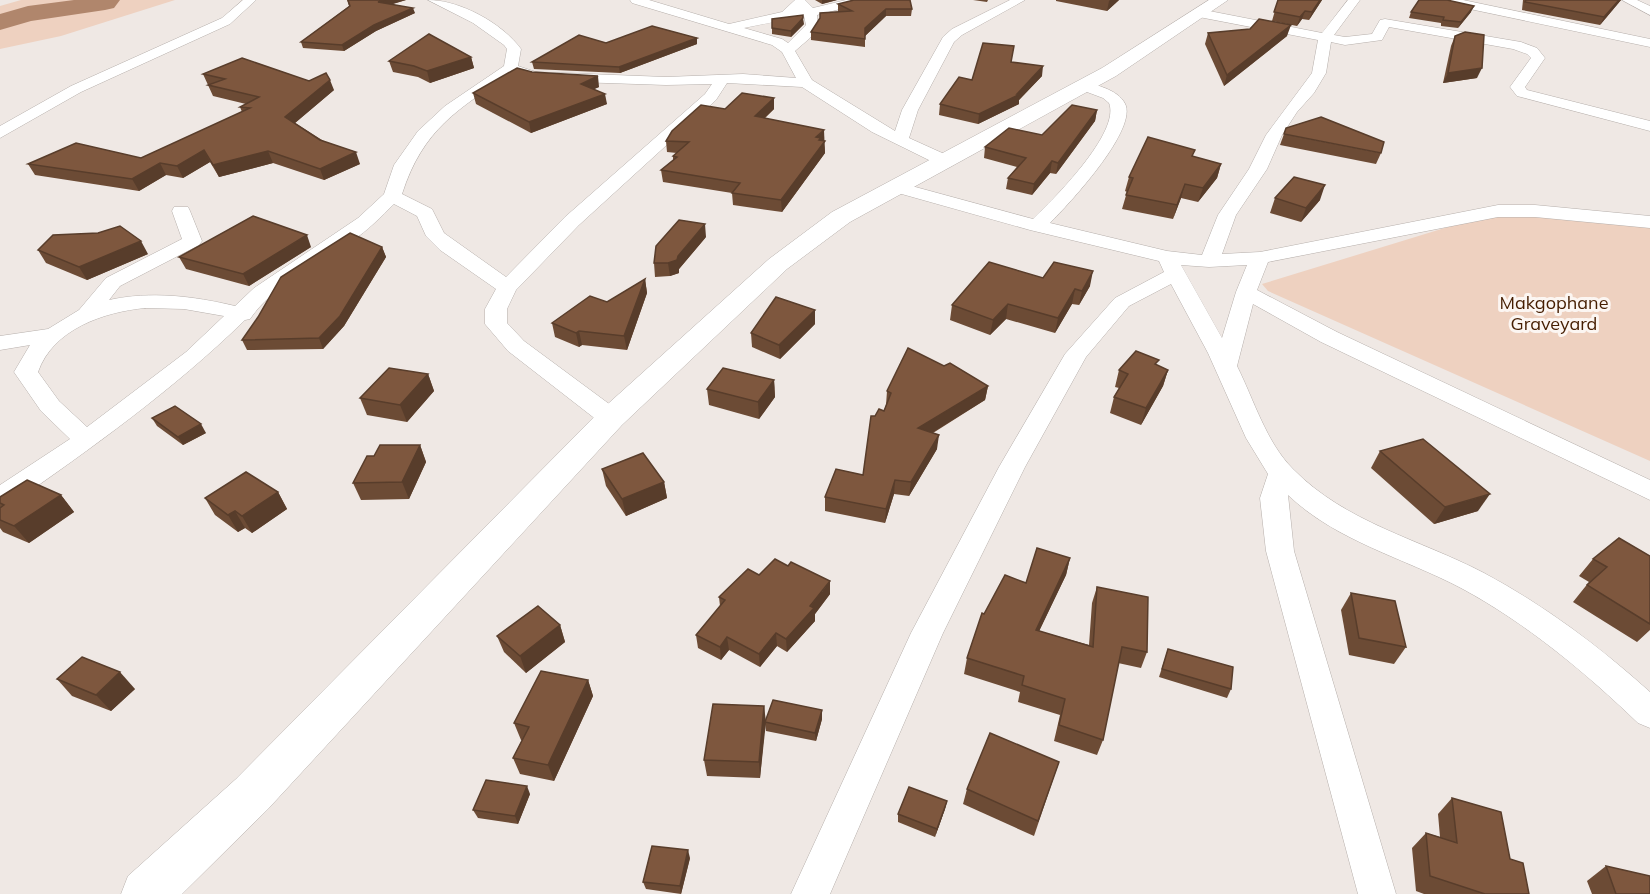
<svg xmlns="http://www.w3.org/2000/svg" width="1650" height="894" font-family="Mulish,sans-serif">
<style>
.green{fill:#eed1c0}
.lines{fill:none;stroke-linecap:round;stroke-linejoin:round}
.river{fill:#b0866c;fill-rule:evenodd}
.street-casing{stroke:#b6afab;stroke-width:1}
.secondary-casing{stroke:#b6afab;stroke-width:1}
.street{fill:#fff;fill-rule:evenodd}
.secondary{fill:#fff;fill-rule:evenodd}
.wall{fill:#6c4b35}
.shaded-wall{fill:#583d2b}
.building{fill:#7e573e;stroke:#583d2b;stroke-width:1.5}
.labels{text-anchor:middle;stroke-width:6;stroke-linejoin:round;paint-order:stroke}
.park-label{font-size:18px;fill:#451d00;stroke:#fcf6f2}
</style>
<rect width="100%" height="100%" fill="#efe8e4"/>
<g class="green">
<polygon points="21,0 175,0 61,36 0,49 0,6"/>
<polygon points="1500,211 1650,227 1650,461 1268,291 1262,284"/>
</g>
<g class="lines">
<polygon class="river" points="74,0 120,0 114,8 105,10 31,21 0,30 0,14 28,6"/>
<g class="street-casing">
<g id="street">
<polygon points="243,0 256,0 230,24 81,92 0,138 0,126 71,86 222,18"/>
<path d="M428 0C460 0 502 23 521 49L518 66 536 72 666 77 743 74 796 78 782 52 772 45 632 3 630 0H649L729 24 782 12 795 0H805L813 8 846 0H865L863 3 817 15 818 25 810 38 795 51 812 80 895 131 902 110 943 37 952 29 1010 0H1025L962 35 954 42 918 110 909 138 951 157 953 161 951 165H939L872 132 802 87 727 83 716 100 579 225 516 290 507 309V323L524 341 620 412 623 418 620 424 611 426 602 424 508 351 485 324V309L496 289 440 250 426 236 417 216 394 204C381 217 368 230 352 241 318 265 273 285 250 319L245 320C173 390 92 448 10 505L0 508V485L70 439 41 411 14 372 30 345 0 350V336L48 329 79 310 106 278 182 239 172 211 174 207H188L190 211 202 241 199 245 120 286 109 300C151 291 193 296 235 306L254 288 358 218 384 194 394 165 418 131 445 106 504 66 507 49 504 45 473 23ZM804 16 806 25 788 43 782 39 744 28ZM512 73 534 80 547 81 666 85 712 84 705 94 565 217 506 277 444 233 432 209 402 194C423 129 458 109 512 73ZM145 308 184 309 224 316 186 352 87 427 59 401 38 372C53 329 104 312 145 308Z"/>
<path d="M1348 0H1360L1334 35 1345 37 1372 34 1380 20 1385 19 1521 42 1537 48 1545 58 1525 87 1527 90 1650 121V131L1517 96 1510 87 1531 58 1527 54 1513 49 1389 27 1382 40 1345 45 1331 42 1326 73 1314 93 1297 112 1282 135 1267 169 1236 215 1222 254 1260 252 1498 205H1535L1650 216V228L1535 217H1498L1268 262 1257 290 1337 332 1650 480V500L1321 342 1253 304 1237 366C1254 400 1266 442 1293 469 1346 523 1419 539 1484 573 1544 605 1600 647 1650 692V728L1638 723C1585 672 1526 623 1461 588 1404 558 1336 541 1288 495L1294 551 1396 894H1358L1266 551 1260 498 1268 474 1246 438 1208 353 1171 284 1129 306 1086 357 1025 467 943 633 830 894H791L911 633 999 467 1065 354 1115 298 1164 272 1159 261 1030 230 891 191 888 187 891 183 897 182 1033 219C1053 200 1121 132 1109 103L1103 98 1079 89 1077 86 1084 82C1098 85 1121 91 1126 106 1134 134 1069 204 1050 223L1167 251 1202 255 1218 215 1249 169 1266 135 1312 73 1318 40 1199 17 1193 13 1199 9 1322 33ZM1181 265 1209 267 1247 265 1236 292 1222 338Z"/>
<polygon points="1440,0 1463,0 1650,39 1650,47 1446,4"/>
<polygon points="1622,0 1637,0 1650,6 1650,15"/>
</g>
</g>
<g class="secondary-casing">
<polygon id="secondary" points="1209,0 1228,0 1116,76 850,222 787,269 622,425 268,809 182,894 121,894 128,876 236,779 600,411 769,259 832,212 1102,68"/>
</g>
<use href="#street" class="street"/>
<use href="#secondary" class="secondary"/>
</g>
<g class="wall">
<polygon points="347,0 406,0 392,4 415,13 376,31 344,51 303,48 301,42 349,6"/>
<polygon points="815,0 837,0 822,4"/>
<polygon points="973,0 988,0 987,2"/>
<polygon points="1056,0 1119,0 1107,11 1056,1"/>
<polygon points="1278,0 1322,0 1309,20 1302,19 1297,26 1272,21"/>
<polygon points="1523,0 1621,0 1600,25 1522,10"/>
<polygon points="838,4 912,9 911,16 886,16 865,36 865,47 811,40 811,32 838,12"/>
<polygon points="1411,12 1471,12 1458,28 1441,26 1441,23 1409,18"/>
<polygon points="804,24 791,37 772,34 772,28"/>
<polygon points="1208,33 1287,36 1224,86 1205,44"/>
<polygon points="1455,36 1477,78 1443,83 1451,46"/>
<polygon points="697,38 697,44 620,73 534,69 532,62 606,43"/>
<polygon points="471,57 474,68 430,83 418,77 393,72 389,61"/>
<polygon points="1011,62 1042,76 1019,100 1019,104 978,124 939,115 940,104 972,80"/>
<polygon points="532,72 599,87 594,89 607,104 531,133 476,104 473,93"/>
<polygon points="203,74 334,90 295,123 360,164 324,180 273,163 219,177 210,162 183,178 166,175 139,191 35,175 28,164 141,158 242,112 240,107 246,104 213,96"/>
<polygon points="725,109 774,109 765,118 824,141 825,153 782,212 733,205 732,193 663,182 661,170 673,161 673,156 677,153 667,152 666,141"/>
<polygon points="1097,110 1095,121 1056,174 1050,173 1032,195 1006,189 1008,178 1017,167 984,158 985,147 1042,135"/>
<polygon points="1284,134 1381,153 1376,164 1280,145"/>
<polygon points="1193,157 1221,164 1217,178 1198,202 1181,198 1173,219 1122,209 1127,192 1125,191 1129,177"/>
<polygon points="1275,198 1320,200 1301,222 1270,213"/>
<polygon points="706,237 679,269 679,273 670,276 655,277 654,263"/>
<polygon points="311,247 249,286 186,269 179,257"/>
<polygon points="382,247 386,257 344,326 323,349 247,350 242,340"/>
<polygon points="38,250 148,254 87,280 46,263"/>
<polygon points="1043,278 1090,286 1079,305 1072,304 1055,333 1006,319 990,335 950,320 952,305"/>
<polygon points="645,279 647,293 627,350 582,345 579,347 555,337 552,323 607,302"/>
<polygon points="815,324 780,359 752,347 751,333"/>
<polygon points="1157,365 1168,370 1163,386 1141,425 1110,413 1114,397 1119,388 1115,387 1119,370"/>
<polygon points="944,366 988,386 985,400 933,433 937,449 909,496 894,494 885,523 825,511 825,497 863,475 875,416 884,411 886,405 887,391"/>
<polygon points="428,374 434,391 407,422 367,415 360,398"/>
<polygon points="774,380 775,397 759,419 709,405 707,389"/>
<polygon points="152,418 206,433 183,445 157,426"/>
<polygon points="420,445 426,462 409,499 361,500 353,483"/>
<polygon points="1380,451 1478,511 1434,524 1371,468"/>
<polygon points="602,469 664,482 667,498 626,516 606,486"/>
<polygon points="278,492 287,509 252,533 245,528 238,532 215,515 205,498"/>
<polygon points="61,495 74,512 29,543 3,532 0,528 0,497"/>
<polygon points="1650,556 1650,630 1637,642 1573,602 1589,582 1579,576 1593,559"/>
<polygon points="1070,558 1066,575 1039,631 1089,645 1092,603 1097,587 1147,652 1141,668 1118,663 1103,740 1097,755 1054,741 1060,715 1018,702 1020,692 964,674 967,658 984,614 1026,583"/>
<polygon points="759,575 830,594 815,614 815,621 787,652 777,646 760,667 729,650 721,660 698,648 696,635 720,606 719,597"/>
<polygon points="1351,593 1406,647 1394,664 1349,655 1341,610"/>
<polygon points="560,625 565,642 526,673 504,652 497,636"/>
<polygon points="1168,649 1231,689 1227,698 1159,677"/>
<polygon points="57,679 135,689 111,711 72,696"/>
<polygon points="588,680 593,696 554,781 520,774 513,758 522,740 521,740 514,723"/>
<polygon points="764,706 765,722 822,710 822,719 816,741 766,731 765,724 760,778 707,776 704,760"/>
<polygon points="1059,762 1034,836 963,804 967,789"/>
<polygon points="530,794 518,824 478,818 473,810"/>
<polygon points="1452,798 1510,859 1529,894 1424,894 1416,891 1412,848 1426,833 1440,837 1438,814"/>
<polygon points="947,801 945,809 935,837 898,822 898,814"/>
<polygon points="690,858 681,894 646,889 643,882"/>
<polygon points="1606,866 1650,894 1592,894 1587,881"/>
</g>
<g class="shaded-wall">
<polygon points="385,0 406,0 380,8 378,2"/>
<polygon points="822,0 837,0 822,4"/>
<polygon points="1110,0 1119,0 1107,11 1109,1"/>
<polygon points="1320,0 1322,0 1309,20 1312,12"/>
<polygon points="1619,0 1621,0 1600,25 1604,17"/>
<polygon points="1474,6 1471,12 1458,28 1461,22"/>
<polygon points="413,8 415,13 376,31 344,51 342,45 374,25"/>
<polygon points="886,9 886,16 865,36 865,28"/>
<polygon points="1305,11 1302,19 1297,26 1300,17"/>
<polygon points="803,18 804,24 791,37 791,31"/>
<polygon points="1291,25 1287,36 1224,86 1227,75"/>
<polygon points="697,38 697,44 620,73 619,67"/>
<polygon points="471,57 474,68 430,83 427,71"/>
<polygon points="1043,66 1042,76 1019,100 1019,104 978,124 979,114 1017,94"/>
<polygon points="1482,68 1477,78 1443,83 1448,73"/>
<polygon points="598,76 599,87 583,94 581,84"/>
<polygon points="330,80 334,90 289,128 285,117"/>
<polygon points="605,94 607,104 531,133 529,122"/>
<polygon points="774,98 774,109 755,127 755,116"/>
<polygon points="1097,110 1095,121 1056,174 1058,163"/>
<polygon points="824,130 825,153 782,212 781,200 816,137"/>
<polygon points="204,150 210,162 183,178 177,166"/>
<polygon points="268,151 273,163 219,177 213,165"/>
<polygon points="356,152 360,164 324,180 320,169"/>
<polygon points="1052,161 1050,173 1032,195 1034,184"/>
<polygon points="160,163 166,175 139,191 132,179"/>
<polygon points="1221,164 1217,178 1198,202 1203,188"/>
<polygon points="1185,184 1181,198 1173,219 1177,205"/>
<polygon points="1325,185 1320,200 1301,222 1306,208"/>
<polygon points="705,224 706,237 679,269 679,273 670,276 668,263 678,256"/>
<polygon points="307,235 311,247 249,286 243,274"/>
<polygon points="141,241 148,254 87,280 79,267"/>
<polygon points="382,247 386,257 344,326 323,349 319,338"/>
<polygon points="1093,271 1090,286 1079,305 1082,291"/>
<polygon points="645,279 647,293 627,350 624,336"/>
<polygon points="1075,289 1072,304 1055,333 1058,318"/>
<polygon points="1008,304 1006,319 990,335 993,320"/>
<polygon points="815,310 815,324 780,359 779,345"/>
<polygon points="579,331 582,345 579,347 576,333"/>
<polygon points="1168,370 1163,386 1141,425 1146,408"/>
<polygon points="428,374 434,391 407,422 400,405"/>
<polygon points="774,380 775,397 759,419 758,402"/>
<polygon points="988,386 985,400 917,442 918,428"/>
<polygon points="201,424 206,433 183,445 178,437"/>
<polygon points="939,435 937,449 909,496 911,482"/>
<polygon points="420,445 426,462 409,499 402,482"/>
<polygon points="895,480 894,494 885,523 886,509"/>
<polygon points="664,482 667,498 626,516 622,499"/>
<polygon points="278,492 287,509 252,533 242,516"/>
<polygon points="1490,494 1478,511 1434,524 1445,507"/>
<polygon points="61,495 74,512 29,543 14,526"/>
<polygon points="235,511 245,528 238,532 228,515"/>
<polygon points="1070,558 1066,575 1032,646 1036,630"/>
<polygon points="830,581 830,594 815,614 815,621 787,652 786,639"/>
<polygon points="560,625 565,642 526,673 520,656"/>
<polygon points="776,633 777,646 760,667 759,654"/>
<polygon points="727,637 729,650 721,660 720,647"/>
<polygon points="120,672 135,689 111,711 96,695"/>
<polygon points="588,680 593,696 554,781 548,765"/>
<polygon points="764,706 766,722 760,778 759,762"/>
<polygon points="822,710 822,719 816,741 815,733"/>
<polygon points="527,786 530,794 518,824 515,816"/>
<polygon points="947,801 945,809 935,837 937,829"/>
<polygon points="688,850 690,858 681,894 680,886"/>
</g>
<g class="building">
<polygon points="348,0 385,0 378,2 413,8 374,25 342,45 301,42 350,6"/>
<polygon points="854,0 910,0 912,9 886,9 865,28 865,39 811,32 820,18 820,13 852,11 838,4"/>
<polygon points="1278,0 1320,0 1312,12 1305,11 1300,17 1274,12"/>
<polygon points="1419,0 1447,0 1474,6 1461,22 1443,20 1444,17 1411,12"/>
<polygon points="1526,0 1619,0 1604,17 1525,2"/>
<polygon points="803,15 803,18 791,31 772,28 772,19"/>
<polygon points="1259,19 1291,25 1227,75 1208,33 1250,29"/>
<polygon points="652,26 697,38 619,67 532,62 579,35 606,43"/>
<polygon points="1465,32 1484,35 1482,68 1448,73 1455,36"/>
<polygon points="429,34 471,57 427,71 414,66 389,61"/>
<polygon points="983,43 1014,46 1011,62 1043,66 1017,94 1020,94 979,114 940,104 959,77 972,80"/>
<polygon points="242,58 309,81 326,73 330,80 285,117 320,140 356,152 320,169 268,151 213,165 204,150 177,166 160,163 132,179 28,164 76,143 141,158 250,108 240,107 259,97 208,85 225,79 203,74"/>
<polygon points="517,68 532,72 598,76 581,84 605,94 529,122 473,93"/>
<polygon points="742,93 774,98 755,116 824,130 816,137 821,138 819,140 825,141 781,200 732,193 740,183 661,170 677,157 673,156 689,142 666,141 672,131 701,105 725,109"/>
<polygon points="1072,105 1097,110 1058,163 1052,161 1034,184 1008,178 1026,158 985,147 1009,128 1042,135"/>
<polygon points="1321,117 1384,142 1381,153 1284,134 1286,128"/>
<polygon points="1148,137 1195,150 1192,156 1221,164 1203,188 1185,184 1177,205 1126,195 1133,178 1129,177"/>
<polygon points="1294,177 1325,185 1306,208 1275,198"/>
<polygon points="253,216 307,235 243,274 179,257"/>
<polygon points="679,220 705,224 678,256 677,260 668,263 654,263 656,246"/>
<polygon points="120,226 141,241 79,267 38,250 53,235 98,233"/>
<polygon points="350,233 382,247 340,316 319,338 242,340 258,317 281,277"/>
<polygon points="989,262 1043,278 1054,262 1093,271 1082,291 1075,289 1058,318 1008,304 993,320 952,305"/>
<polygon points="645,279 624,336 579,331 576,333 552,323 590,296 607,302"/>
<polygon points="776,297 815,310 779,345 751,333"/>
<polygon points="908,348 944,366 950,363 988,386 918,428 939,435 911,482 895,480 886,509 825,497 836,469 863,475 871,416 875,416 879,409 884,411 891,393 887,391"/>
<polygon points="1136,351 1159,360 1155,364 1168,370 1146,408 1114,397 1128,374 1119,370"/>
<polygon points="389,368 428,374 400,405 360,398"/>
<polygon points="723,368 774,380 758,402 707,389"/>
<polygon points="175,406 201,424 178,437 152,418"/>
<polygon points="1423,439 1490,494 1445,507 1380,451"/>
<polygon points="380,445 420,445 402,482 353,483 367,456 374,456"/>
<polygon points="643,453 664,482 622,499 602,469"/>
<polygon points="246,472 278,492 242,516 235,511 228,515 205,498"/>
<polygon points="27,480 61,495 14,526 0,520 0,508 4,505 0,503 0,497"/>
<polygon points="1619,538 1650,556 1650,624 1587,585 1607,567 1593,559"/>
<polygon points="1037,548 1070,558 1036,630 1093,647 1097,587 1148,597 1147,652 1122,647 1103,740 1059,725 1065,699 1022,685 1024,676 967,658 982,613 984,614 1005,575 1026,583"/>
<polygon points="775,559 788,566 791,562 830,581 810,606 814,608 786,639 776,633 759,654 727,637 720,647 696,635 725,600 719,597 748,569 759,575"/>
<polygon points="1351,593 1395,601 1406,647 1359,638"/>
<polygon points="538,606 560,625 520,656 497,636"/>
<polygon points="1168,649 1233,667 1231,689 1162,669"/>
<polygon points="82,657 120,672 96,695 57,679"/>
<polygon points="541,671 588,680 548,765 513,758 529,727 514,723"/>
<polygon points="773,700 822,710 815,733 765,722"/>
<polygon points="713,704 764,706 759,762 704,760"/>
<polygon points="990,733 1059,762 1038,821 967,789"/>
<polygon points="486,780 527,786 515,816 473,810"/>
<polygon points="909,787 947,801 937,829 898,814"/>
<polygon points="1452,798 1501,812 1510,859 1523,863 1529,894 1485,894 1430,876 1426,833 1457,843"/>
<polygon points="652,846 688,850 680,886 643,882"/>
<polygon points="1606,866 1650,876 1650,894 1616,894"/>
</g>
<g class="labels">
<g class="park-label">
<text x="1554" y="309">Makgophane<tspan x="1554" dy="21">Graveyard</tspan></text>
</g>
</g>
</svg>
